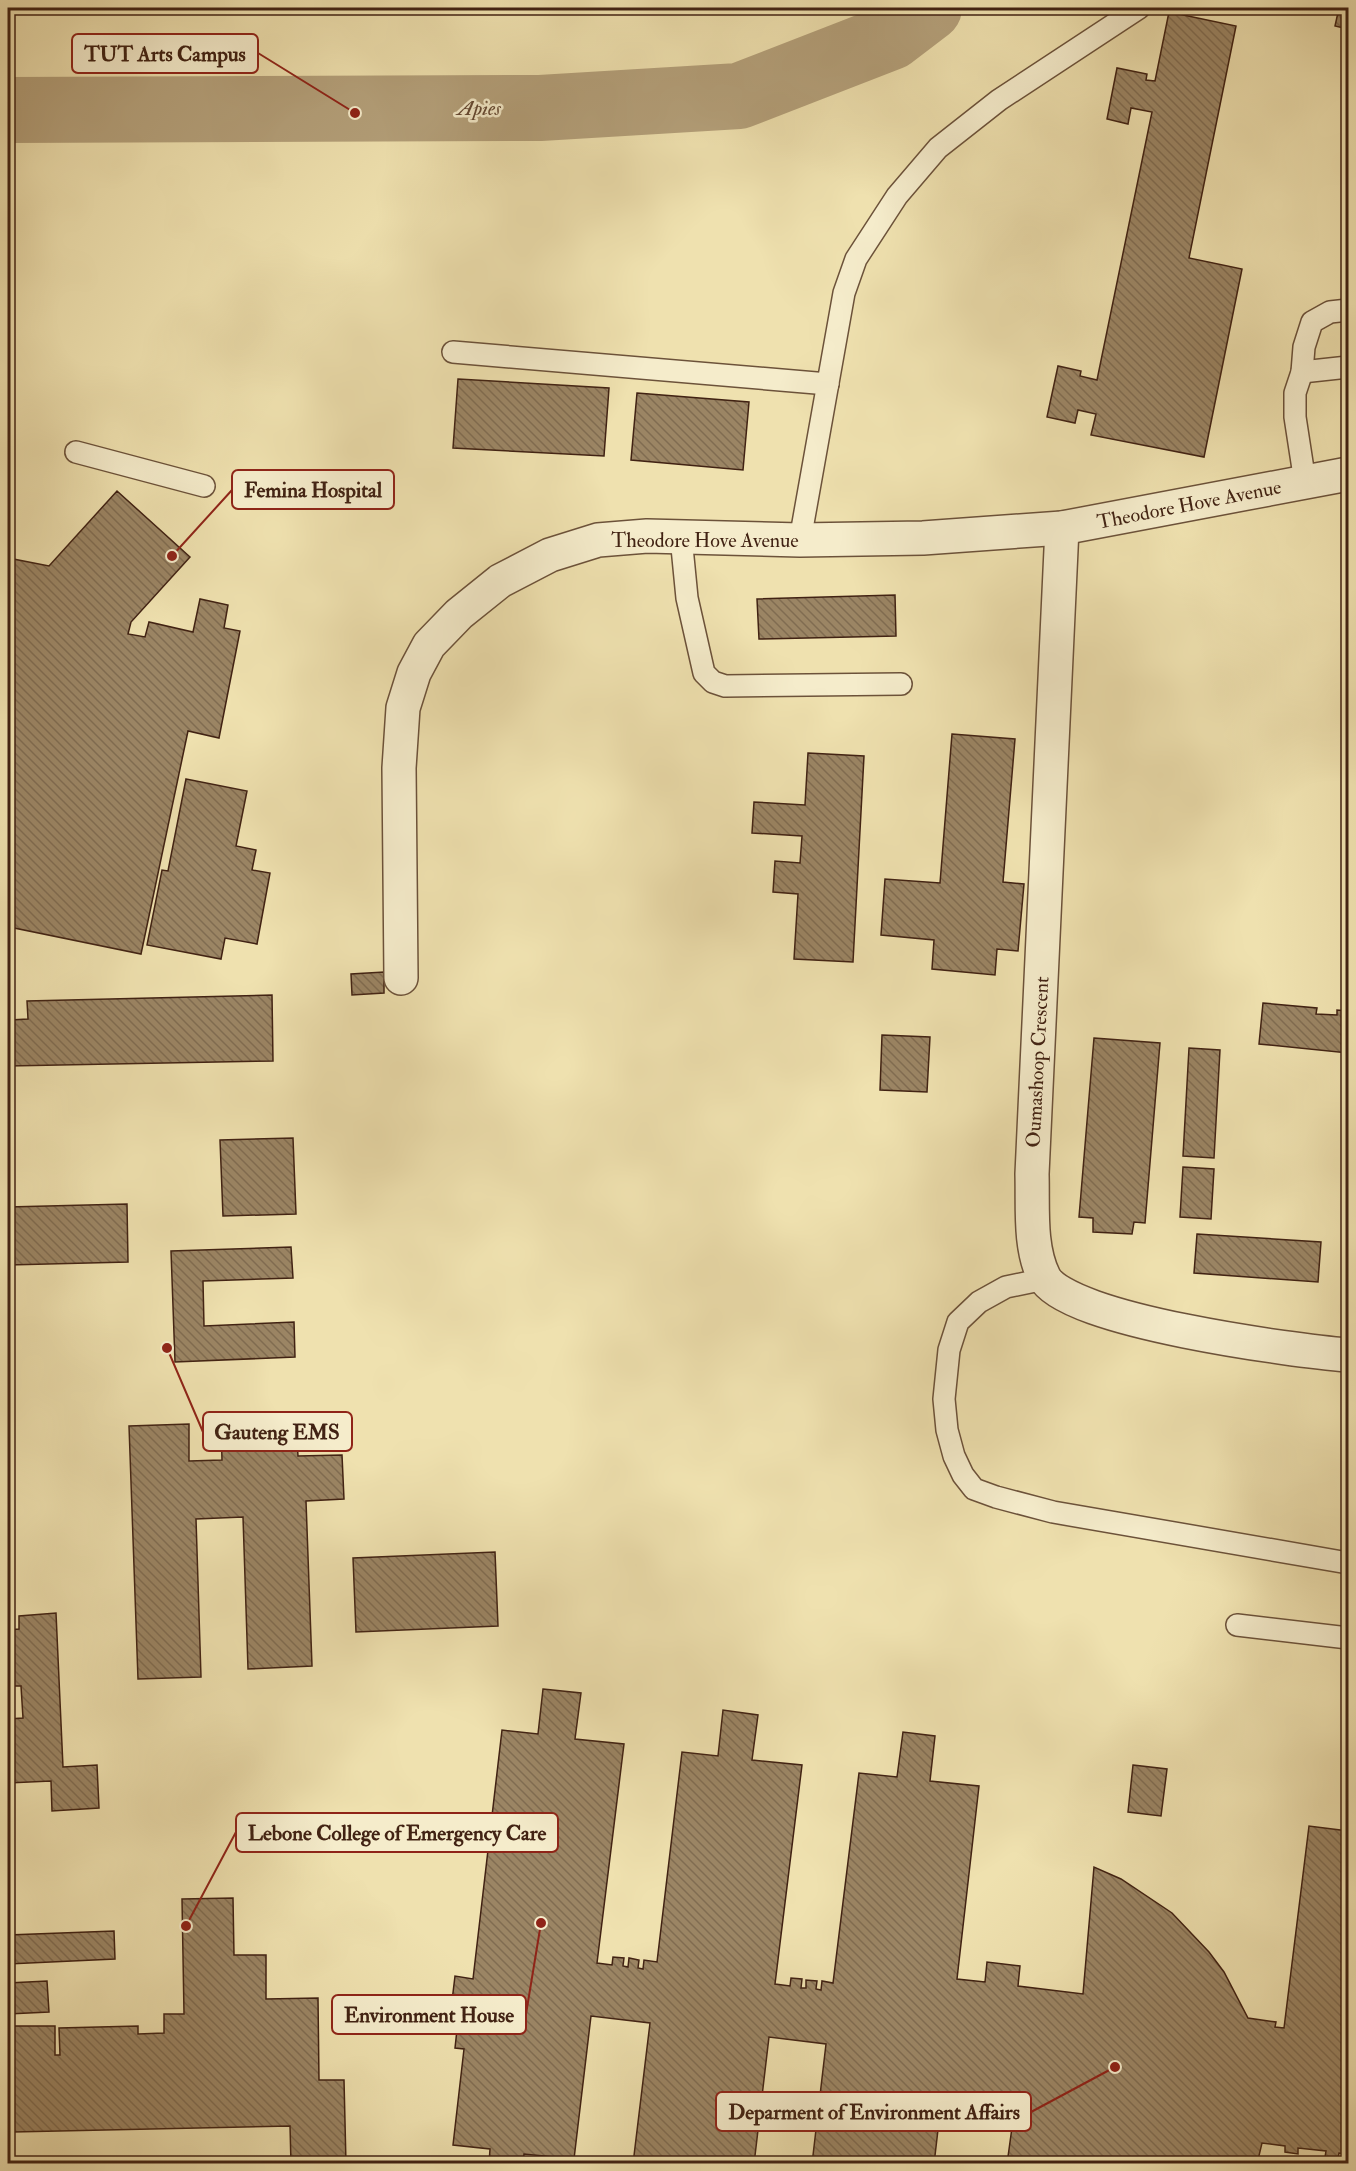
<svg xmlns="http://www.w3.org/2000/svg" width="1356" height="2171" font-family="'IM FELL Double Pica',serif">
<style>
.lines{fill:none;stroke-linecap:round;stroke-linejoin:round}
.river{stroke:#b4a07a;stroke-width:66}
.building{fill:url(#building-back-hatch);stroke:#412213;stroke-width:1.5}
.service-casing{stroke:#6c523a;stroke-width:24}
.minor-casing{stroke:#6c523a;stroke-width:36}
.service{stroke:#f5eccb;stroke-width:21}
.minor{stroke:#f5eccb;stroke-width:33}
.labels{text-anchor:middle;stroke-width:5;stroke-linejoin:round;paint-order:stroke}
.street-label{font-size:20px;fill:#412213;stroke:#f5eccb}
.water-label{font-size:21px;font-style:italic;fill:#644832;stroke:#f5eccb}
.leader{fill:none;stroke:#8f2418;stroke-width:2}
.callout-dot{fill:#8f2418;stroke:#f5eccb;stroke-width:2}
.callout{fill:#f5eccb;stroke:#8f2418;stroke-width:2}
.callout-label{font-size:21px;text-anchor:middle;font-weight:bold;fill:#412213}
</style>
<defs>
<pattern id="building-back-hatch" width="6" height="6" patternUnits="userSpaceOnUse" patternTransform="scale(1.5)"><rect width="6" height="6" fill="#9b8564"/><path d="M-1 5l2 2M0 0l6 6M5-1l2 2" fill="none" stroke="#806c51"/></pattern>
</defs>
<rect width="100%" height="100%" fill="#efe1af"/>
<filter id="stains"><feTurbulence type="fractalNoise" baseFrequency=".00333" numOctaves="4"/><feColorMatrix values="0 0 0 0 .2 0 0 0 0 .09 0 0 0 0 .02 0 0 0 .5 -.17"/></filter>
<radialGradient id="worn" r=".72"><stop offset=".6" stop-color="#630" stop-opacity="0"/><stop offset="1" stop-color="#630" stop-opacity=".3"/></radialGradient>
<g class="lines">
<polyline class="river" points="8,110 540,108 739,96 891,37 929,8"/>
</g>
<g class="building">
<polygon points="1339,8 1348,8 1348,29 1335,26"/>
<polygon points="1169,12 1236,26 1189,258 1242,269 1204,457 1091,435 1096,414 1078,410 1075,423 1047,417 1058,366 1081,371 1080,376 1097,380 1152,112 1131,108 1128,124 1107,119 1117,68 1147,74 1146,80 1155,81"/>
<polygon points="458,379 609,388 604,456 453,448"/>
<polygon points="637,393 749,402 743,470 631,460"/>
<polygon points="117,491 190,557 131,622 128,634 145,637 149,622 193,632 200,599 228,605 224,628 240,631 219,738 188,731 141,954 9,927 8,934 8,558 49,566"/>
<polygon points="895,595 896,636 759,639 757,599"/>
<polygon points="952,734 1015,739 1003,882 1024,884 1018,951 997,949 995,975 932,969 934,940 881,935 885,879 940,883"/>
<polygon points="808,753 864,756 853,962 794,959 798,894 773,892 775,861 800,863 802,836 752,833 754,802 805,805"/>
<polygon points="186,779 247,791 236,846 256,850 252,870 270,873 257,944 225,938 221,959 147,945 162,870 168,871"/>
<polygon points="384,972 384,993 352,995 351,974"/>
<polygon points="272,995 273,1061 8,1066 10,1020 28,1019 27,1001"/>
<polygon points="1263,1003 1317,1008 1316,1014 1337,1015 1337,1010 1348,1011 1348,1053 1259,1044"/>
<polygon points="882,1035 930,1037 927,1092 880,1090"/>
<polygon points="1094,1038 1160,1043 1145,1223 1134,1222 1132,1234 1093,1232 1093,1218 1079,1217"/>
<polygon points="1189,1048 1220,1050 1214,1158 1183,1156"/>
<polygon points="293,1138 296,1214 223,1216 220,1140"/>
<polygon points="1183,1167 1214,1169 1211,1219 1180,1217"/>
<polygon points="127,1204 128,1262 8,1265 8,1207"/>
<polygon points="1197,1234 1321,1242 1318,1282 1194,1273"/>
<polygon points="291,1247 293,1278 203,1281 204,1326 294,1322 295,1357 175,1362 171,1251"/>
<polygon points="189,1424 189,1461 222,1460 221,1426 296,1424 298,1456 342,1455 344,1499 306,1501 312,1666 248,1669 243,1517 196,1519 201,1677 138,1679 129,1426"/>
<polygon points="495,1552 498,1626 356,1632 353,1558"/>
<polygon points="56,1613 63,1767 97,1765 99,1808 52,1811 51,1781 8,1783 8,1719 23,1718 21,1686 8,1686 8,1630 19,1629 19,1616"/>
<polygon points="543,1689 581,1693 575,1739 624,1744 597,1963 612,1965 613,1957 624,1958 623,1966 628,1967 629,1958 639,1960 638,1968 643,1969 644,1960 657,1962 682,1752 718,1756 723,1710 758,1715 752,1760 802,1765 775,1984 790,1986 791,1978 802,1979 801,1988 806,1988 806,1980 817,1981 816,1989 821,1990 822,1981 833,1983 859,1773 897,1777 903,1732 935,1736 930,1781 979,1786 957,1979 985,1982 987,1962 1020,1966 1018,1986 1083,1994 1094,1867 1121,1879 1172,1913 1209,1952 1224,1972 1248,2018 1276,2022 1275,2027 1284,2028 1309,1826 1348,1831 1348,2154 1339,2153 1338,2158 1325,2157 1326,2151 1298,2148 1298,2154 1285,2152 1285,2146 1262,2143 1257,2164 1007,2164 1014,2113 941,2104 934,2164 812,2164 826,2044 769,2037 754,2164 633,2164 650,2023 591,2016 574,2159 524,2154 523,2164 489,2164 490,2149 453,2145 464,2049 455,2048 460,2002 452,2001 455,1976 473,1979 502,1730 538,1734"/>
<polygon points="1133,1765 1167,1769 1161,1816 1128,1812"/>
<polygon points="233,1898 234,1955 266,1955 266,1999 318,1998 319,2080 344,2080 346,2164 291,2164 290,2126 13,2132 11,2026 55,2026 55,2055 60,2055 59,2028 138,2026 138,2034 164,2033 164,2014 184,2014 182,1899"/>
<polygon points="114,1931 115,1959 8,1964 8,1935"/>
<polygon points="47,1981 49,2012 8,2014 8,1983"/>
</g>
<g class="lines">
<g class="service-casing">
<g id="service">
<polyline points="453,352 828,384"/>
<polyline points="1302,372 1348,367"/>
<polyline points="76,452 204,486"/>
<polyline points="1305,482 1295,417 1295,393 1302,372 1304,347 1312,322 1330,312 1348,310"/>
<polyline points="681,537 687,598 704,673 713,682 725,686 901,684"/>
<polyline points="800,540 844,293 856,259 897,196 938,148 999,100 1139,8"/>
<polyline points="1045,1279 1006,1287 979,1302 958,1322 949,1350 944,1399 947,1430 954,1456 963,1475 974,1489 996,1497 1053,1512 1348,1563"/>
<polyline points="1237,1625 1348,1638"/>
</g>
</g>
<g class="minor-casing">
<g id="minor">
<path d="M1062 528 1032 1174C1033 1207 1029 1247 1044 1277 1066 1321 1297 1351 1348 1355"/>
<polyline points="401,978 399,768 403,708 414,673 429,645 459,614 500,581 550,555 598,540 647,536 800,540 923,538 1062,528 1348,474"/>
</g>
</g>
<use href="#service" class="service"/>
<use href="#minor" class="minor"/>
</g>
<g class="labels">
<g class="street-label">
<text transform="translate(1189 504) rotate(-11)" y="7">Theodore Hove Avenue</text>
<text x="705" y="547">Theodore Hove Avenue</text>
<text transform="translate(1037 1062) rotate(-87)" y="7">Oumashoop Crescent</text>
</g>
<g class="water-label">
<text x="479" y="115">Apies</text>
</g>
</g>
<path class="leader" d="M355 113L258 53M172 556L232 490M167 1348L203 1432M186 1926L236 1832M541 1923L526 2014M1115 2067L1031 2112"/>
<g class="callout-dot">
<circle cx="355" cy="113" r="6"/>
<circle cx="172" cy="556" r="6"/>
<circle cx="167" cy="1348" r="6"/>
<circle cx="186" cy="1926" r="6"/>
<circle cx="541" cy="1923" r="6"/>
<circle cx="1115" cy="2067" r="6"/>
</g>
<g class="callout">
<rect x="72" y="34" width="186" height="39" rx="6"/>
<rect x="232" y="470" width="162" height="39" rx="6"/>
<rect x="203" y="1412" width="149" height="39" rx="6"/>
<rect x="236" y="1813" width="322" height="39" rx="6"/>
<rect x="332" y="1995" width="194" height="39" rx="6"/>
<rect x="716" y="2092" width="315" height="39" rx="6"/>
</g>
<g class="callout-label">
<text x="165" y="61">TUT Arts Campus</text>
<text x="313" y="497">Femina Hospital</text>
<text x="277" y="1439">Gauteng EMS</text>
<text x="397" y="1840">Lebone College of Emergency Care</text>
<text x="429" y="2022">Environment House</text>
<text x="874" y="2119">Deparment of Environment Affairs</text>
</g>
<rect width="1356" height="2171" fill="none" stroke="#efe1af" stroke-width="30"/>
<rect x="9" y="9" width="1338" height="2153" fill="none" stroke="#412213" stroke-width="3"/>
<rect x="15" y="15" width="1326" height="2141" fill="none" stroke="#412213" stroke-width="1.5"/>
<rect width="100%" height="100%" filter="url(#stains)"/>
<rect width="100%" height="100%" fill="url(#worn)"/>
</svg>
